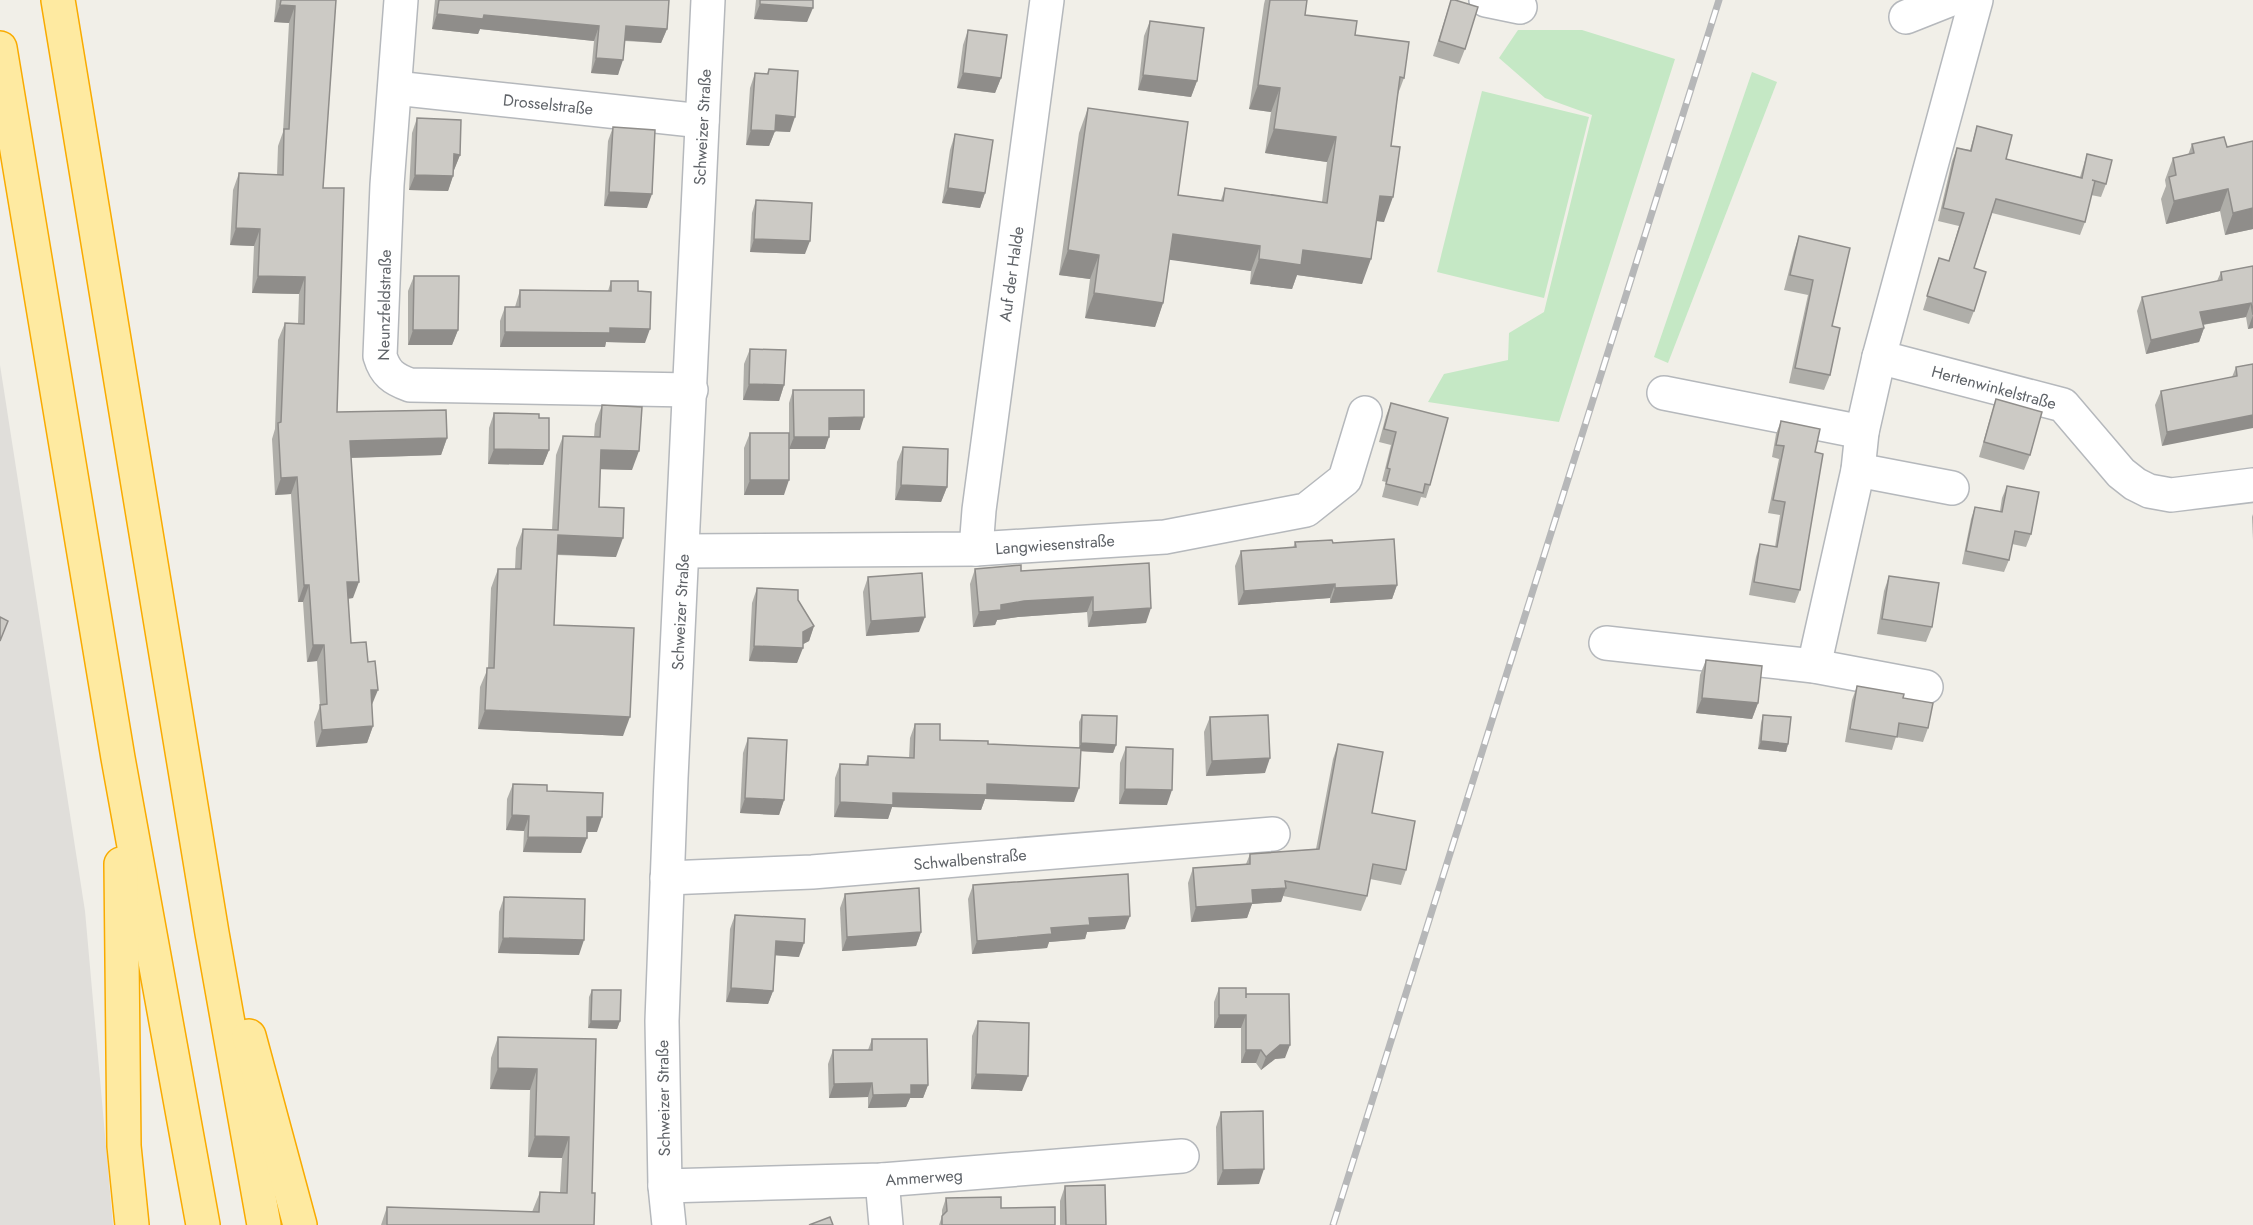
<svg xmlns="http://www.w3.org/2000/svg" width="2253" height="1225" font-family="Jost,sans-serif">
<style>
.industrial{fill:#e0deda}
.green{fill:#c5e8c5}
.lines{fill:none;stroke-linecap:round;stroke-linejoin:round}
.minor-casing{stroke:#b5b8bc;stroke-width:36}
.tertiary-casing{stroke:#b5b8bc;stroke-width:36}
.trunk-casing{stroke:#f9ab00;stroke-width:36}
.minor{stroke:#fff;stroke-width:33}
.tertiary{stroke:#fff;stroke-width:33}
.trunk{stroke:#feeaa1;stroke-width:33}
.rail-casing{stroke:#b6b7b8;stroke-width:7}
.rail{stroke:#fff;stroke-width:4.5;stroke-dasharray:14;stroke-linecap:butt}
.wall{fill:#afaea9}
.shaded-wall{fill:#8f8d8a}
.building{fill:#cccac5;stroke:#8f8d8a;stroke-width:1.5}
.labels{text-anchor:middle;stroke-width:6;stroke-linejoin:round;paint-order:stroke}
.street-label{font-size:16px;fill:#5f6368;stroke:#fff}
</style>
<rect width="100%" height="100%" fill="#f1efe8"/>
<polygon class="industrial" points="0,365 85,911 113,1225 0,1225"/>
<g class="green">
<polygon points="1518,30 1582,30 1675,59 1559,422 1428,402 1444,374 1508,360 1509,333 1544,312 1592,115 1545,98 1499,58"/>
<polygon points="1752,72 1777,82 1668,363 1654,357"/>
<polygon points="1482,91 1589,117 1544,298 1437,272"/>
</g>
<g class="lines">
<g class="minor-casing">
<g id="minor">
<path d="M401 0 387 185 380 356C385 373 393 379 410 385L691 390"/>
<polyline points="1486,0 1520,7"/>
<polyline points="1906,17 1949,0"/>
<polyline points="395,88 702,121"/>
<polyline points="1879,357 2063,405 2121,473 2135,484 2149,491 2171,495 2253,485"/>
<polyline points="1664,393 1862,432"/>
<polyline points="1858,470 1952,488"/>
<polyline points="976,549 979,510 1047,0"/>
<polyline points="683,551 976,549 1165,537 1306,510 1345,479 1365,413"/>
<polyline points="1606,643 1814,666 1926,687"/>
<polyline points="1814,666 1858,470 1862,432 1879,357 1976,0"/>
<polyline points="667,878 812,872 1273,834"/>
<polyline points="882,1180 886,1225"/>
<polyline points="665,1186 882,1180 1182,1156"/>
</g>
</g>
<g class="tertiary-casing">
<polyline id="tertiary" points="669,1225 665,1186 662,1021 671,778 708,0"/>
</g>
<g class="trunk-casing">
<g id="trunk">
<polyline points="58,0 212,933 264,1225"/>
<polyline points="0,48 118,758 203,1225"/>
<polyline points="121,864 124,1146 132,1225"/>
<polyline points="249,1036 300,1225"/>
</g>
</g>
<use href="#minor" class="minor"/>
<use href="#tertiary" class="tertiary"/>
<use href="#trunk" class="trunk"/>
<g class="rail-casing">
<polyline id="rail" points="1333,1225 1719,0"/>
</g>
<use href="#rail" class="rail"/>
</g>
<g class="wall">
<polygon points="276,0 336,0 323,188 337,412 447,438 441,455 351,458 353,598 348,599 351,643 368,662 373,726 367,743 316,747 314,722 320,706 317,661 307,662 303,602 298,602 291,494 275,495 272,439 275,429 278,340 285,323 298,323 299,294 252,293 254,246 230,245 233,190 239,173 277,175 278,146 283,132 289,23 274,22"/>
<polygon points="435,0 669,0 667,29 661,43 625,41 618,75 591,73 594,41 480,29 478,34 432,29"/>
<polygon points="756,0 813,0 807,22 754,19"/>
<polygon points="1265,0 1307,0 1305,15 1355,35 1404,78 1398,94 1391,146 1384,222 1376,221 1362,284 1297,275 1292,289 1250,284 1251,271 1169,259 1163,303 1155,327 1085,318 1090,279 1059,275 1079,133 1088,108 1178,195 1221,200 1225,188 1322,202 1327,162 1265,153 1271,112 1249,109 1264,4"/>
<polygon points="1451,0 1465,49 1459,64 1433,56"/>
<polygon points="1150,21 1197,81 1191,97 1138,90 1144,36"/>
<polygon points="968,30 1001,78 995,93 957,88 963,45"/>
<polygon points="769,69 790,132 775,131 769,146 746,145 750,88 755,73 767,74"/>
<polygon points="417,118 460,155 454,170 453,170 453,176 448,191 409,190 412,133"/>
<polygon points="1977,126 2006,159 2080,177 2087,154 2106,184 2101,197 2091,195 2085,222 2080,235 1992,213 1974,268 1974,311 1969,324 1923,310 1939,258 1949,261 1959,226 1938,221 1952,161 1957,148 1970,150"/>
<polygon points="613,127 647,208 604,206 608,141"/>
<polygon points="955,134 985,193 980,208 942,203 950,150"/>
<polygon points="2253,141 2253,229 2225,235 2220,211 2166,224 2161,199 2166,186 2165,180 2173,158 2188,155 2192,144 2227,147"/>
<polygon points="756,200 805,254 750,252 752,213"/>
<polygon points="1799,236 1832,326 1830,375 1824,390 1789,383 1808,295 1784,290 1794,251"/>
<polygon points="2253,266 2253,328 2248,329 2246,317 2203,325 2204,328 2199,342 2146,354 2137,311 2142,297 2217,281 2221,272"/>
<polygon points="414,276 458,330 452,345 408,345 408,291"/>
<polygon points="611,281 638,291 645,343 606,342 605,347 500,347 500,321 505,307 515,307 520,290 608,291"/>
<polygon points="750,349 784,385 779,401 743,400 744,364"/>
<polygon points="2253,364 2162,446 2155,405 2161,391 2232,377 2236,367"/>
<polygon points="793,390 860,430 829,430 825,449 789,449 789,403"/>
<polygon points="1996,399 2030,455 2024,470 1979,457 1991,415"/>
<polygon points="1391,403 1430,485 1426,498 1421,497 1418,506 1382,497 1386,482 1382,481 1391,445 1379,442 1386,416"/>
<polygon points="602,405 632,470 600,469 599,507 616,557 557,555 554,625 623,736 478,729 480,687 488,668 491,588 498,569 515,569 516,548 523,529 552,530 556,455 563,436 594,437 595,424"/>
<polygon points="494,413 539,418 549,450 543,465 488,464 489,428"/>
<polygon points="1781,421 1815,452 1800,590 1795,603 1749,595 1756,557 1760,544 1775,547 1780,515 1768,513 1779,459 1772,457 1776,434"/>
<polygon points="750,433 784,495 744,495 744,448"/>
<polygon points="903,447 947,487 941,502 895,500 897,462"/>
<polygon points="2007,486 2031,534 2026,547 2012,544 2009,560 2004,572 1962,564 1971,519 1975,507 2000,511 2002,498"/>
<polygon points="2253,514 2253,540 2252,517"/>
<polygon points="1295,542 1333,543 1397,585 1392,599 1330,603 1330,598 1238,605 1235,566 1241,551 1293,548"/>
<polygon points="1149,563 1146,623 1088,627 1087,612 1018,617 997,620 995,625 973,627 970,584 975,569 1021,571"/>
<polygon points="1889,576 1932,627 1926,642 1877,634 1884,591"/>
<polygon points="868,577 919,632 866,636 863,592"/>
<polygon points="757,588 798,600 814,626 809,641 803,644 797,663 749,661 752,603"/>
<polygon points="1706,660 1758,703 1752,719 1696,713 1700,675"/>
<polygon points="1857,686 1903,698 1928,728 1923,742 1896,737 1892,750 1845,742 1852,700"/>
<polygon points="1082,715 1116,745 1113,753 1081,751 1074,802 985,799 981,810 892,807 888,819 834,817 835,778 840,764 865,765 868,756 909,758 910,738 915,724 940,740 988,744 1079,748 1079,722"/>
<polygon points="1763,715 1788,744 1786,752 1758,749 1761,723"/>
<polygon points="1210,717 1265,773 1206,776 1204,732"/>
<polygon points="748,738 784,800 779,815 740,813 743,753"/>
<polygon points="1338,744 1372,813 1406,870 1401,885 1370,879 1367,896 1361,911 1283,896 1281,902 1252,904 1247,918 1191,922 1188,883 1193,868 1246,864 1250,854 1316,849 1333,759"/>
<polygon points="1126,747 1167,805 1119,804 1120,763"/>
<polygon points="513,784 547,791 597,832 587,832 581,853 523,852 524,831 506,830 507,799"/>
<polygon points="973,885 1125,929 1087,932 1085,939 1049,942 1047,948 972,954 968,899"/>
<polygon points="845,894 921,932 916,946 842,951 840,908"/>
<polygon points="504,897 579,955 498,953 499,912"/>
<polygon points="735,915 799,957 775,955 773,991 768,1004 726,1002 730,929"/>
<polygon points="1219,988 1246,994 1285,1058 1275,1059 1261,1070 1256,1063 1241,1063 1241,1028 1214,1028 1214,1002"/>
<polygon points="592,990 620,1021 617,1029 588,1028 589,997"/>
<polygon points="978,1021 1022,1091 971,1089 972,1036"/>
<polygon points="498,1037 596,1039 592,1193 594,1225 381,1225 387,1207 532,1212 540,1192 560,1192 562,1158 528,1157 530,1090 490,1089 491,1058"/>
<polygon points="872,1039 928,1085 923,1098 910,1098 906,1107 868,1108 868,1097 829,1098 828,1064 833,1050 868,1050"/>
<polygon points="1221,1112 1259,1184 1217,1185 1216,1127"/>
<polygon points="1065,1186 1106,1225 1060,1225 1060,1201"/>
<polygon points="946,1198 1001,1208 1055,1225 939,1225 942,1216 942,1210"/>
</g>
<g class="shaded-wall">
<polygon points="760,4 813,8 807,22 754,19"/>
<polygon points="280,5 295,6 289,23 274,22"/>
<polygon points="437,14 484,15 599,26 594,41 480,29 478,34 432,29"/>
<polygon points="626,26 667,29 661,43 621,40"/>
<polygon points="596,58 623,60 618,75 591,73"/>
<polygon points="963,73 1001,78 995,93 957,88"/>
<polygon points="1143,75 1197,81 1191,97 1138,90"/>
<polygon points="1258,85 1280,88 1271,112 1249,109"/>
<polygon points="776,115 795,117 790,132 770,131"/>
<polygon points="1274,129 1336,137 1327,162 1265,153"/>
<polygon points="751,130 775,131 769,146 746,145"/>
<polygon points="454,154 460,155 454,170 448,170"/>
<polygon points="415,175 453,176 448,191 409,190"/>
<polygon points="948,188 985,193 980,208 942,203"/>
<polygon points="2228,189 2220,211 2166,224 2174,201"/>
<polygon points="609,192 652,194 647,208 604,206"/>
<polygon points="1380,196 1393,197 1384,222 1371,220"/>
<polygon points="2253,208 2253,229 2225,235 2233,213"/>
<polygon points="236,228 260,229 254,246 230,245"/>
<polygon points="1173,234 1260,246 1251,271 1164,259"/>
<polygon points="754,239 810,241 805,254 750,252"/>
<polygon points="1068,250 1099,255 1090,279 1059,275"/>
<polygon points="1303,250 1371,259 1362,284 1297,275 1292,289 1250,284 1259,259"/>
<polygon points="258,276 305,277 299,294 252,293"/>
<polygon points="1094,293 1163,303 1155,327 1085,318"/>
<polygon points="2251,303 2246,317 2195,326 2200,312"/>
<polygon points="2253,315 2253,328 2248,329"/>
<polygon points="610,328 650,329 645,343 606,342 605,347 500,347 505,332"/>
<polygon points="2204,328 2199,342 2146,354 2151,340"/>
<polygon points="413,330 458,330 452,345 408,345"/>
<polygon points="749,384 784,385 779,401 743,400"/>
<polygon points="2253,415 2253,428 2162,446 2167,432"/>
<polygon points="864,417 860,430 825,430 829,418"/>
<polygon points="794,437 829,437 825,449 789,449"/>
<polygon points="447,438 441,455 344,458 350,441"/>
<polygon points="494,449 549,450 543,465 488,464"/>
<polygon points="601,450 639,451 632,470 594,469"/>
<polygon points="297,477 291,494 275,495 281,478"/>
<polygon points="750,480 789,480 784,495 744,495"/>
<polygon points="901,485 947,487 941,502 895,500"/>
<polygon points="558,535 623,538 616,557 551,554"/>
<polygon points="347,582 359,582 353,598 341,599"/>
<polygon points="1335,584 1330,598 1238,605 1244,591"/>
<polygon points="304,585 309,585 303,602 298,602"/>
<polygon points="1397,585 1392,599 1330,603 1335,588"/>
<polygon points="1093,597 1087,612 1018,617 997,620 995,625 973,627 979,612 1001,605 1024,601"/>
<polygon points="1151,608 1146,623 1088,627 1093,612"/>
<polygon points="925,617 919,632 866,636 871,621"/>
<polygon points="814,626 809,641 798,647 803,632"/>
<polygon points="313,645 324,645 317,661 307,662"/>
<polygon points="754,646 803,648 797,663 749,661"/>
<polygon points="371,690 378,690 371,707"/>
<polygon points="1702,698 1758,703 1752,719 1696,713"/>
<polygon points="485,710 630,717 623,736 478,729"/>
<polygon points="373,726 367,743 316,747 322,730"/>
<polygon points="1761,741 1788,744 1786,752 1758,749"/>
<polygon points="1081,743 1116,745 1113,753 1078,751"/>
<polygon points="1270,758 1265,773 1206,776 1212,761"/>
<polygon points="987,784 1079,788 1074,802 985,799 981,810 892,807 888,819 834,817 840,802 893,793"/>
<polygon points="1125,789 1172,790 1167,805 1119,804"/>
<polygon points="745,798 784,800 779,815 740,813"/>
<polygon points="512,815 529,816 524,831 506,830"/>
<polygon points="587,817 602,817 597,832 582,832"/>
<polygon points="528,837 587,838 581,853 523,852"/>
<polygon points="1286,888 1281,902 1252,904 1247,918 1191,922 1196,907 1252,890"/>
<polygon points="1130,916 1125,929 1087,932 1085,939 1049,942 1047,948 972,954 977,941 1051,928 1089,918"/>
<polygon points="921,932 916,946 842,951 847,937"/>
<polygon points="503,938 584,940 579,955 498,953"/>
<polygon points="776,941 804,943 799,957 771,955"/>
<polygon points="731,988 773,991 768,1004 726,1002"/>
<polygon points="1219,1015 1246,1015 1241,1028 1214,1028"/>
<polygon points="591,1021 620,1021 617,1029 588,1028"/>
<polygon points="1280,1045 1290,1045 1285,1058 1275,1059 1261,1070 1266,1057"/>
<polygon points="1246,1050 1261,1050 1256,1063 1241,1063"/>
<polygon points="498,1068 537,1069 530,1090 490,1089"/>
<polygon points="976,1074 1028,1076 1022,1091 971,1089"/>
<polygon points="872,1083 868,1097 829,1098 834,1084"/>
<polygon points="911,1085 928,1085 923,1098 910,1098 906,1107 868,1108 873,1095"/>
<polygon points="535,1136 569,1137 562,1158 528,1157"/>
<polygon points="1264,1169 1259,1184 1217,1185 1223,1170"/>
</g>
<g class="building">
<polygon points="281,0 336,0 323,188 344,188 337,412 446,410 447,438 350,441 359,582 347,582 351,643 366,642 368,662 375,661 378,690 371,690 373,726 322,730 320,705 327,704 324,645 313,645 309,585 304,585 297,477 281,478 278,423 281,422 285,323 304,324 305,277 258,276 260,229 236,228 239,173 283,175 284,129 289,129 295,6 280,5"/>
<polygon points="439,0 669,0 667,29 626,26 623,60 596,58 599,26 484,15 483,19 437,14"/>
<polygon points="760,0 813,0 813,8 760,4"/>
<polygon points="1270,0 1307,0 1305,15 1357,21 1355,35 1409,42 1404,78 1400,77 1391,146 1400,147 1393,197 1380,196 1371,259 1303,250 1301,265 1259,259 1260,246 1173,234 1163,303 1094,293 1099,255 1068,250 1088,108 1188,122 1178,195 1223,201 1225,188 1327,203 1336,137 1274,129 1280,88 1258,85"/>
<polygon points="1451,0 1455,0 1478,7 1465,49 1439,41"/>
<polygon points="1150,21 1204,28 1197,81 1143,75"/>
<polygon points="968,30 1007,35 1001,78 963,73"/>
<polygon points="769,69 798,71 795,117 776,115 775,131 751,130 755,73 768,74"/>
<polygon points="417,118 461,120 460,155 454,154 453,176 415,175"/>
<polygon points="1977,126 2012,135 2006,159 2082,178 2087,154 2112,160 2106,184 2092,180 2095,181 2085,222 1996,199 1974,268 1986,272 1974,311 1927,296 1939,258 1949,261 1964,213 1943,208 1957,148 1971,151"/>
<polygon points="613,127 655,130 652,194 609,192"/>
<polygon points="955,134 993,140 985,193 948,188"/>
<polygon points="2224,137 2227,147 2253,141 2253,208 2233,213 2228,189 2174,201 2169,177 2176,175 2173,158 2194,153 2192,144"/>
<polygon points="756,200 812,203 810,241 754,239"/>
<polygon points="1799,236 1850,248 1832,326 1840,328 1830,375 1795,368 1813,280 1790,275"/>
<polygon points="2253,266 2253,315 2251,303 2200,312 2204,328 2151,340 2142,297 2222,280 2221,272"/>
<polygon points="414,276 459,276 458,330 413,330"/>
<polygon points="611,281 638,281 638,291 651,292 650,329 610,328 610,333 505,332 505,307 520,307 520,290 611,291"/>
<polygon points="750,349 786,350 784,385 749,384"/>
<polygon points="2253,364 2253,415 2167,432 2161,391 2237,376 2236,367"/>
<polygon points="793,390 864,390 864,417 829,418 829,437 794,437"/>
<polygon points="1996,399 2042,412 2030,455 1984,442"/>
<polygon points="1391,403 1448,418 1430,485 1425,484 1423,493 1386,484 1390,469 1387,468 1396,432 1384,429"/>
<polygon points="602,405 642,407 639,451 601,450 599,507 624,508 623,538 558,535 554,625 634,628 630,717 485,710 487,668 494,668 498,569 521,569 523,529 558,530 563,436 600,437"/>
<polygon points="494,413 539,414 539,418 549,418 549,450 494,449"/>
<polygon points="1781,421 1820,429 1815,452 1823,454 1800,590 1754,582 1760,544 1777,547 1785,502 1773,500 1784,446 1776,445"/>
<rect x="750" y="433" width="39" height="47"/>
<polygon points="903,447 948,449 947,487 901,485"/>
<polygon points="2007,486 2039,492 2031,534 2015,531 2009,560 1966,551 1975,507 2002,512"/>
<polygon points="1394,539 1397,585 1335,588 1335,584 1244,591 1241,551 1296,547 1295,542 1332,540 1333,543"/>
<polygon points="1149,563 1151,608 1093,612 1093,597 1024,601 1001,605 1001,610 979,612 975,569 1021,565 1021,571"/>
<polygon points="922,573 925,617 871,621 868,577"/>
<polygon points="1889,576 1939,583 1932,627 1882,619"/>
<polygon points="757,588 798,590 798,600 814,626 803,632 803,648 754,646"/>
<polygon points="0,617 8,621 0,641"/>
<polygon points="1706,660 1762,666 1758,703 1702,698"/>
<polygon points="1857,686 1904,694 1903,698 1933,703 1928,728 1899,723 1897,737 1850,729"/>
<polygon points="1082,715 1117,716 1116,745 1081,743"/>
<polygon points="1268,715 1270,758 1212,761 1210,717"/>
<polygon points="1763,715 1791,717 1788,744 1761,741"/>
<polygon points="915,724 940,724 940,740 988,741 988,744 1081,748 1079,788 987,784 987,795 893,793 893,805 840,802 840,764 868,765 868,756 914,758"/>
<polygon points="748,738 787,740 784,800 745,798"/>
<polygon points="1338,744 1383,752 1372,813 1415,821 1406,870 1373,864 1367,896 1285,881 1286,888 1252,890 1253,903 1196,907 1193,868 1250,864 1250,854 1319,849"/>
<polygon points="1126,747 1173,749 1172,790 1125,789"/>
<polygon points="513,784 547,785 547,791 603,793 602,817 587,817 587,838 528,837 529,816 512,815"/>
<polygon points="1128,874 1130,916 1089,918 1090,925 1051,928 1052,934 977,941 973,885"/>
<polygon points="919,888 921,932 847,937 845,894"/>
<polygon points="504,897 585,899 584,940 503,938"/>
<polygon points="735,915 805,919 804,943 776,941 773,991 731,988"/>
<polygon points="1219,988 1246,988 1246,998 1246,994 1289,994 1290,1045 1280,1045 1266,1057 1261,1050 1246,1050 1246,1015 1219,1015"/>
<polygon points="592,990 621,990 620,1021 591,1021"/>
<polygon points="978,1021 1029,1023 1028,1076 976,1074"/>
<polygon points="498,1037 596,1039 592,1193 595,1193 594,1225 387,1225 387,1207 539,1212 540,1192 567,1193 569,1137 535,1136 537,1069 498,1068"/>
<polygon points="872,1039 927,1039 928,1085 911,1085 911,1094 873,1095 872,1083 834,1084 833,1050 872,1050"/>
<polygon points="1263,1111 1264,1169 1223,1170 1221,1112"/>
<polygon points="1105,1185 1106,1225 1066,1225 1065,1186"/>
<polygon points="1001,1197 1001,1208 1055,1207 1055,1225 942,1225 942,1216 947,1211 946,1198"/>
<polygon points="830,1217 833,1225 809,1225"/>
</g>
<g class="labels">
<g class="street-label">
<text transform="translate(548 104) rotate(6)" y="6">Drosselstraße</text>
<text transform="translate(702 127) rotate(-87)" y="6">Schweizer Straße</text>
<text transform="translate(1011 274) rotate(-82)" y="6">Auf der Halde</text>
<text transform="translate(384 305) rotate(-89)" y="6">Neunzfeldstraße</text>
<text transform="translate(1994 387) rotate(15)" y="6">Hertenwinkelstraße</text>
<text transform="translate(1055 544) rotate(-4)" y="6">Langwiesenstraße</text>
<text transform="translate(680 612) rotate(-87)" y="6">Schweizer Straße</text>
<text transform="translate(970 859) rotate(-5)" y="6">Schwalbenstraße</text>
<text transform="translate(663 1098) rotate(-91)" y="6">Schweizer Straße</text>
<text transform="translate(924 1177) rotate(-4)" y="6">Ammerweg</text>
</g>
</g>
</svg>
